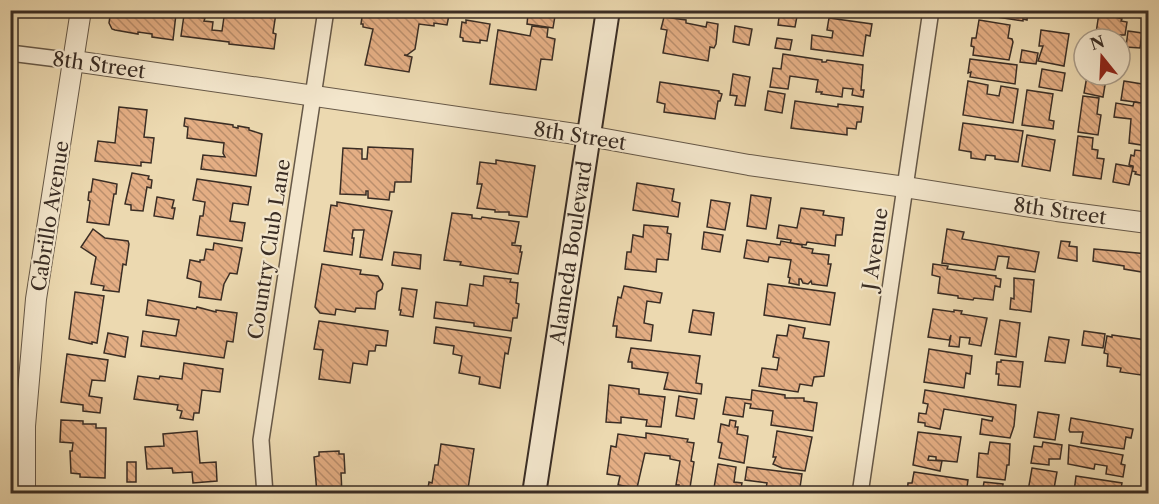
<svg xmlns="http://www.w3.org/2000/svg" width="1159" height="504" font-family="'Libre Caslon Text',serif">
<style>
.building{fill:url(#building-back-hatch);stroke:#3a2d24;stroke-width:1.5}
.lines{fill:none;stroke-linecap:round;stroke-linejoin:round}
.minor-casing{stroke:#665847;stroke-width:18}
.tertiary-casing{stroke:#665847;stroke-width:22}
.secondary-casing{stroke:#3a2d24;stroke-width:26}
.minor{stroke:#f3e6cc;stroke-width:15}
.tertiary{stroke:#f3e6cc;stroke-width:20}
.secondary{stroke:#f3e6cc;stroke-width:22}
.labels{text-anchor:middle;stroke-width:4.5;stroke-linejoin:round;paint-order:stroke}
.street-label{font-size:20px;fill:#3a2d24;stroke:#f3e6cc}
</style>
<defs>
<pattern id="building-back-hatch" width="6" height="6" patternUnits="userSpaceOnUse" patternTransform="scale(1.5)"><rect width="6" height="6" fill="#e4ae84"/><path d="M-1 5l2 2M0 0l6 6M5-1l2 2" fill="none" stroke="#ba8e6c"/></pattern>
</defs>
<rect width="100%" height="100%" fill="#ecd9b0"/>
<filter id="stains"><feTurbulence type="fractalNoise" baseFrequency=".00333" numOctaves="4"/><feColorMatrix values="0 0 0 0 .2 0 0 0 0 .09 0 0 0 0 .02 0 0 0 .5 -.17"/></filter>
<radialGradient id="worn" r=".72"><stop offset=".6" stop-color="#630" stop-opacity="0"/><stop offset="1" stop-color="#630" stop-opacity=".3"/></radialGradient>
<g class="building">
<polygon points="10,10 27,10 26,16 10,13"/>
<polygon points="111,10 142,10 141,14 163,17 164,12 176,14 173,40 152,37 152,34 138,32 138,34 115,30 112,29 109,23"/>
<polygon points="225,10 280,10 279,13 276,13 273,33 276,34 274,49 229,44 229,42 181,36 184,15 205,18 204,21 213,22 212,30 222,31"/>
<polygon points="363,10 422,10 449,15 447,25 434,23 434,26 419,24 415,49 407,55 404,55 412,57 409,72 365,65 373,29 363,27 363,24 361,24"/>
<polygon points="467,10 483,11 482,17 467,15"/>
<polygon points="526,10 559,10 558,16 555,16 553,28 527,24 528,14 526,14"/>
<polygon points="780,10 798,11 795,27 778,25"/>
<polygon points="830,10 851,10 849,16 829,13"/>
<polygon points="984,10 1025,10 1028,11 1027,20 1023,19 1023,21 983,15"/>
<polygon points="1137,10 1148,10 1148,19 1136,17"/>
<polygon points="1099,13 1115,15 1115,17 1122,19 1121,21 1127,22 1125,35 1110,35 1109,38 1097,37 1098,34 1096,33"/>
<polygon points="664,17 686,20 686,23 706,27 707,22 718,24 716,44 714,48 710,47 708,61 663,53 667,30 661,29"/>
<polygon points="829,18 872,24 870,36 866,35 863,56 811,49 812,35 832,38 833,31 827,30"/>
<polygon points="466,20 490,24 487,41 480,40 480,43 463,41 463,38 460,37 462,22 466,23"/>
<polygon points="979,20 1010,25 1008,38 1012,39 1013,42 1009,60 973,55 974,47 971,46 972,38 976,38"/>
<polygon points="532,26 548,28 547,37 555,39 552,60 541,59 536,90 490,84 498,30 530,36"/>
<polygon points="735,26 752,29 749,45 733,42"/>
<polygon points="1041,30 1069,34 1064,66 1038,61 1043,46 1039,46"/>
<polygon points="1128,31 1142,33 1140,48 1126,47"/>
<polygon points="777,38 792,40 790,50 775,48"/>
<polygon points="1022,50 1038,53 1036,64 1020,62"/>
<polygon points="783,54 822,60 822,62 826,62 827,60 863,65 861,90 864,90 863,97 852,95 853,89 843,88 842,97 821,94 822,92 816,92 818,80 790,76 788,89 770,87 773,68 781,69"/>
<polygon points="970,59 1017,65 1015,84 970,77 971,72 968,73"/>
<polygon points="1042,69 1065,73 1062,91 1039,87"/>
<polygon points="733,74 750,77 745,106 735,105 737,96 730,95"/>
<polygon points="1087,76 1106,79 1103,97 1084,93"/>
<polygon points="968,81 988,85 987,94 999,96 1001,86 1018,89 1013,123 963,115"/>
<polygon points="1124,81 1148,85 1148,104 1121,100"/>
<polygon points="660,82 719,91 719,93 722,94 720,101 718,101 715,119 664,112 665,104 657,102"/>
<polygon points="1027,90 1053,94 1049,120 1054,121 1053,129 1022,125"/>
<polygon points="768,91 785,94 782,113 765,110"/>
<polygon points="1083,96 1099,98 1097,114 1101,115 1098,135 1078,132"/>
<polygon points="10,97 16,98 10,139"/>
<polygon points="795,101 838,107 838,104 863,107 861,122 857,122 856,129 847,128 847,135 791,128"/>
<polygon points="1134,102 1148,104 1148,146 1129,143 1131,119 1114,117 1116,103 1133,106"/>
<polygon points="119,107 147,110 144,137 154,138 151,163 141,162 141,166 95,161 98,141 115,143"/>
<polygon points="185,118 233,125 233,127 238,128 238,126 249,128 249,130 262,134 256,176 201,169 203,155 225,157 223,153 224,143 187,138 188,127 184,126"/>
<polygon points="963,123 1023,131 1018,162 995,159 995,156 986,155 985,160 971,158 971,152 959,150"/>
<polygon points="1027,135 1055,140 1050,171 1022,166"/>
<polygon points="1078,136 1093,138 1092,149 1098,150 1097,158 1104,159 1101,179 1073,175"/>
<polygon points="1144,146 1148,147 1148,177 1135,174 1136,172 1132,171 1133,166 1129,165 1131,155 1134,156 1135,150 1143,151"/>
<polygon points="368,147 413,149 411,182 395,182 394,192 390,192 389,200 368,198 368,191 366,191 366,195 340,194 343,148 362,149 362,159 367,159"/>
<polygon points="496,160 535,166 527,217 509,215 509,212 495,212 495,210 477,208 482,184 477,184 480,162 496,164"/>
<polygon points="1116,164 1133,167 1129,185 1113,182"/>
<polygon points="132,173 149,176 148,179 152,180 151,188 147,187 143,211 131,210 131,205 125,204"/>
<polygon points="93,179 117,184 116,194 114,194 109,225 87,222 90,201 88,200 89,192 91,192"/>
<polygon points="197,179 251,187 248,205 233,203 230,221 245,223 242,241 197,235 200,216 203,216 205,202 193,200"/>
<polygon points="637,183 674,189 672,201 680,203 678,217 633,210"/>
<polygon points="751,195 771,198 766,229 747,226"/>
<polygon points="157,197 174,200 172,208 175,208 173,219 154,216"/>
<polygon points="711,200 730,203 725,230 707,227"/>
<polygon points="337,202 392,211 382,260 360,257 364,230 353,230 352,238 354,238 352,255 324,251 331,205 337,206"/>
<polygon points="801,208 824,211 823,215 844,218 842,235 836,235 835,246 807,242 806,245 790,243 791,240 777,238 779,225 797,228"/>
<polygon points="452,213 472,215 472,218 481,219 482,217 519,222 515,243 512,243 512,245 521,246 520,252 522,252 518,274 460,265 461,262 444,260"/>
<polygon points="644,225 668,227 667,233 671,234 668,260 657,259 656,272 625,269 627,252 631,252 633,235 643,237"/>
<polygon points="93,229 105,238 128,241 129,244 126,265 123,264 119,292 103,290 104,286 91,284 96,257 81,247"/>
<polygon points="947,229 964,232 962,239 1039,252 1035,272 1007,268 1009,257 998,256 995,270 942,263"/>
<polygon points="704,232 723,235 720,252 702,249"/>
<polygon points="747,240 780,245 781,241 802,245 802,247 813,249 812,253 829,255 828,264 831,264 827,286 812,284 811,281 808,284 803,283 801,279 799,279 799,285 789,283 790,278 788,277 791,260 769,257 768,262 744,258"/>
<polygon points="1061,241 1070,242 1069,246 1077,247 1077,261 1058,258"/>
<polygon points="214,243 242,248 237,274 230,273 224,284 221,300 199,297 201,282 187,278 190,260 200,262 200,260 204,260 206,249 213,250"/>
<polygon points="1094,249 1148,254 1148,273 1124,269 1124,266 1093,261"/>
<polygon points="394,252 421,255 420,269 392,265"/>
<polygon points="322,264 361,270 360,274 378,276 383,284 382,289 377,292 375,309 356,308 355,312 336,309 335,315 320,313 315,307"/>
<polygon points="933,264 948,266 947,269 996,276 996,278 1001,279 1000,287 995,286 993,300 974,298 973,300 958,298 958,296 938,293 940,277 932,275"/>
<polygon points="484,276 511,279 510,282 518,283 516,303 519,304 517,318 513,318 511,331 474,326 474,323 434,318 436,302 467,306 470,284 483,286"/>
<polygon points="1014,278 1034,280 1031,312 1010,309 1011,298 1014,299"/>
<polygon points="768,284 835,293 830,325 764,315"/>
<polygon points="624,286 662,293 660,303 647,301 644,323 653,325 651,341 616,337 617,326 613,326 618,297 621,298"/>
<polygon points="402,288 417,290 413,317 400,315 401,310 399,310"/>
<polygon points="75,292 104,296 97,343 92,342 92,344 69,339"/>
<polygon points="148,300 196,309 197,307 216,312 216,310 237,313 233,342 227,341 224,358 141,346 143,331 176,336 179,320 146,315"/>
<polygon points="933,309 954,312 954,310 962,311 961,314 987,318 981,346 969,344 970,338 960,337 959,347 949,346 951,335 949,340 928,337"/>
<polygon points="693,310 714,313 711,335 689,332"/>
<polygon points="1000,320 1020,323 1016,357 995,354"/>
<polygon points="319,321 388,331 386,346 376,345 375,351 369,351 367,365 353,363 350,383 319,379 323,350 314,349"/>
<polygon points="789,325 805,328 803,338 829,342 824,376 814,377 812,386 800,384 798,392 759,386 762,368 777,370 779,358 773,357 777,335 787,336"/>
<polygon points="436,327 511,338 508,354 505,353 500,388 479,384 480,377 459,373 462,356 453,354 454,346 434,343"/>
<polygon points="1084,331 1105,334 1103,348 1082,345"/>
<polygon points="108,333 128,337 125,357 104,353"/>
<polygon points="1112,335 1146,340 1141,375 1120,372 1121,368 1107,366 1108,354 1104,353 1107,336 1112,337"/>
<polygon points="1049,337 1069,340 1065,363 1045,361"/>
<polygon points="631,348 700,356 696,383 702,384 701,394 664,389 668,373 632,368 632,362 628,362"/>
<polygon points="929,349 972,356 970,374 966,373 964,388 924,382"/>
<polygon points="67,354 108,360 105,381 92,380 89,396 102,398 100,413 83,411 83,405 61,402"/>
<polygon points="1001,360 1023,362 1020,387 998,385 999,374 996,374 997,362 1001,362"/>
<polygon points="184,363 223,369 220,392 202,390 199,413 194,413 193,420 180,418 182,411 177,410 178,405 134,399 138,376 159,379 160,376 182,379"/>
<polygon points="609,385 639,389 639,394 665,397 661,427 646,426 647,420 621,417 621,423 606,422"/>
<polygon points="752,390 785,395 785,398 804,398 804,401 817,403 813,431 771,425 773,411 750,408 751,404 745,403 743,417 723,414 726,397 751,400"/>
<polygon points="925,390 1016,405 1014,426 1010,438 980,434 982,419 992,421 993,417 944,409 940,429 925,426 925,423 918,422 919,413 926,414 928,404 923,403"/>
<polygon points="679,396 697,399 694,419 676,416"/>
<polygon points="1038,412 1059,415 1055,440 1034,437"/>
<polygon points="1071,418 1133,429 1131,438 1126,437 1124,449 1081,443 1083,432 1070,432 1069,430"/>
<polygon points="61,420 83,421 83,424 96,424 96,428 106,428 105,478 80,477 80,474 71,473 70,451 72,451 73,443 60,442"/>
<polygon points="730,420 736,421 735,427 738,427 737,434 748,436 744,463 719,458 722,443 718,442 721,424 729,426"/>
<polygon points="197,431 200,463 216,462 217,481 193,483 192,472 173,473 172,468 147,469 145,447 164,446 163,434"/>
<polygon points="777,431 812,437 805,471 782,468 773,464 776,457 773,457"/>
<polygon points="918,432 961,437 957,462 936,460 936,457 929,456 928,460 942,461 940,471 913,465"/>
<polygon points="646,433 688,439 687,442 694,443 691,461 694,462 689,494 678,494 679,485 676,485 680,461 670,459 670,456 645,453 637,488 618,485 620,476 607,474 611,446 616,447 618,434 646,438"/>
<polygon points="990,442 1010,444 1009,465 1007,465 1005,480 977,477 979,453 988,454"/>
<polygon points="1043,442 1062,445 1060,459 1049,459 1049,465 1031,463 1034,446 1042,447"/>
<polygon points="441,444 474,449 468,489 488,492 487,494 427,494 429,482 432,483 435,465 438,465"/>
<polygon points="1069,445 1123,455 1121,464 1125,465 1123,477 1106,474 1107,466 1095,464 1094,469 1068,464"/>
<polygon points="339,451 339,454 344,454 345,473 341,473 342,494 317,494 314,457 319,456 319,452"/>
<rect x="127" y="462" width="9" height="20"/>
<polygon points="718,464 736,467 734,482 742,483 740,494 713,494"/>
<polygon points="747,467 802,474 799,494 765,494 767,483 745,480"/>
<polygon points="1032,468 1057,472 1053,494 1028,491"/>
<polygon points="914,472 968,480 966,494 907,494 908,483 912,483"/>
<polygon points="1076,476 1122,483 1120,494 1072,494 1074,492"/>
<polygon points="984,482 1003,484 1002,494 982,494"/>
<polygon points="220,489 220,494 188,494 188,492"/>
</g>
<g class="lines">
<g class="minor-casing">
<g id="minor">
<polyline points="10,53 74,61"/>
<polyline points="265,494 261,440 326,10"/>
<polyline points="860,494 931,10"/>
</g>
</g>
<g class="tertiary-casing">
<g id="tertiary">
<polyline points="74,61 589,136 749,165 905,187 1057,211 1148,223"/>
<polyline points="25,494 25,426 36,299 81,10"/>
</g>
</g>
<g class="secondary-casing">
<g id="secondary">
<path id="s1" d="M534 494 608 10"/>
</g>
</g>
<use href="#minor" class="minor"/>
<use href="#tertiary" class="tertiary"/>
<use href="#secondary" class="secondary"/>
</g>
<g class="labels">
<g class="street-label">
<text transform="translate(99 65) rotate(8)" y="7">8th Street</text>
<text transform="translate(580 136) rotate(9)" y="7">8th Street</text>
<text transform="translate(1060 211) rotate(8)" y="7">8th Street</text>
<text transform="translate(50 216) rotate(-81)" y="7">Cabrillo Avenue</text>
<text transform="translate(269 249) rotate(-81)" y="7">Country Club Lane</text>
<text transform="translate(875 249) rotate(-82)" y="7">J Avenue</text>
<text dy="7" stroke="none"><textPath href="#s1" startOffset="244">Alameda Boulevard</textPath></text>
</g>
</g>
<rect width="1159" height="504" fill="none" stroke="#ecd9b0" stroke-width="36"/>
<rect x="12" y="12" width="1135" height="480" fill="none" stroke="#3a2d24" stroke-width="3"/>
<rect x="18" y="18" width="1123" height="468" fill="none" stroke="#3a2d24" stroke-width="1.5"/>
<g transform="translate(1102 57) rotate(342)"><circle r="28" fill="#f3e6cc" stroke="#a99c89" stroke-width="1.5"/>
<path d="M0-4.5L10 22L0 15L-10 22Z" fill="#8f2418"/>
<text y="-9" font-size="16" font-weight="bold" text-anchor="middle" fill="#3a2d24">N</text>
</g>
<rect width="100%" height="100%" filter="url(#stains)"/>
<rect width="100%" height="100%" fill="url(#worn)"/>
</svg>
